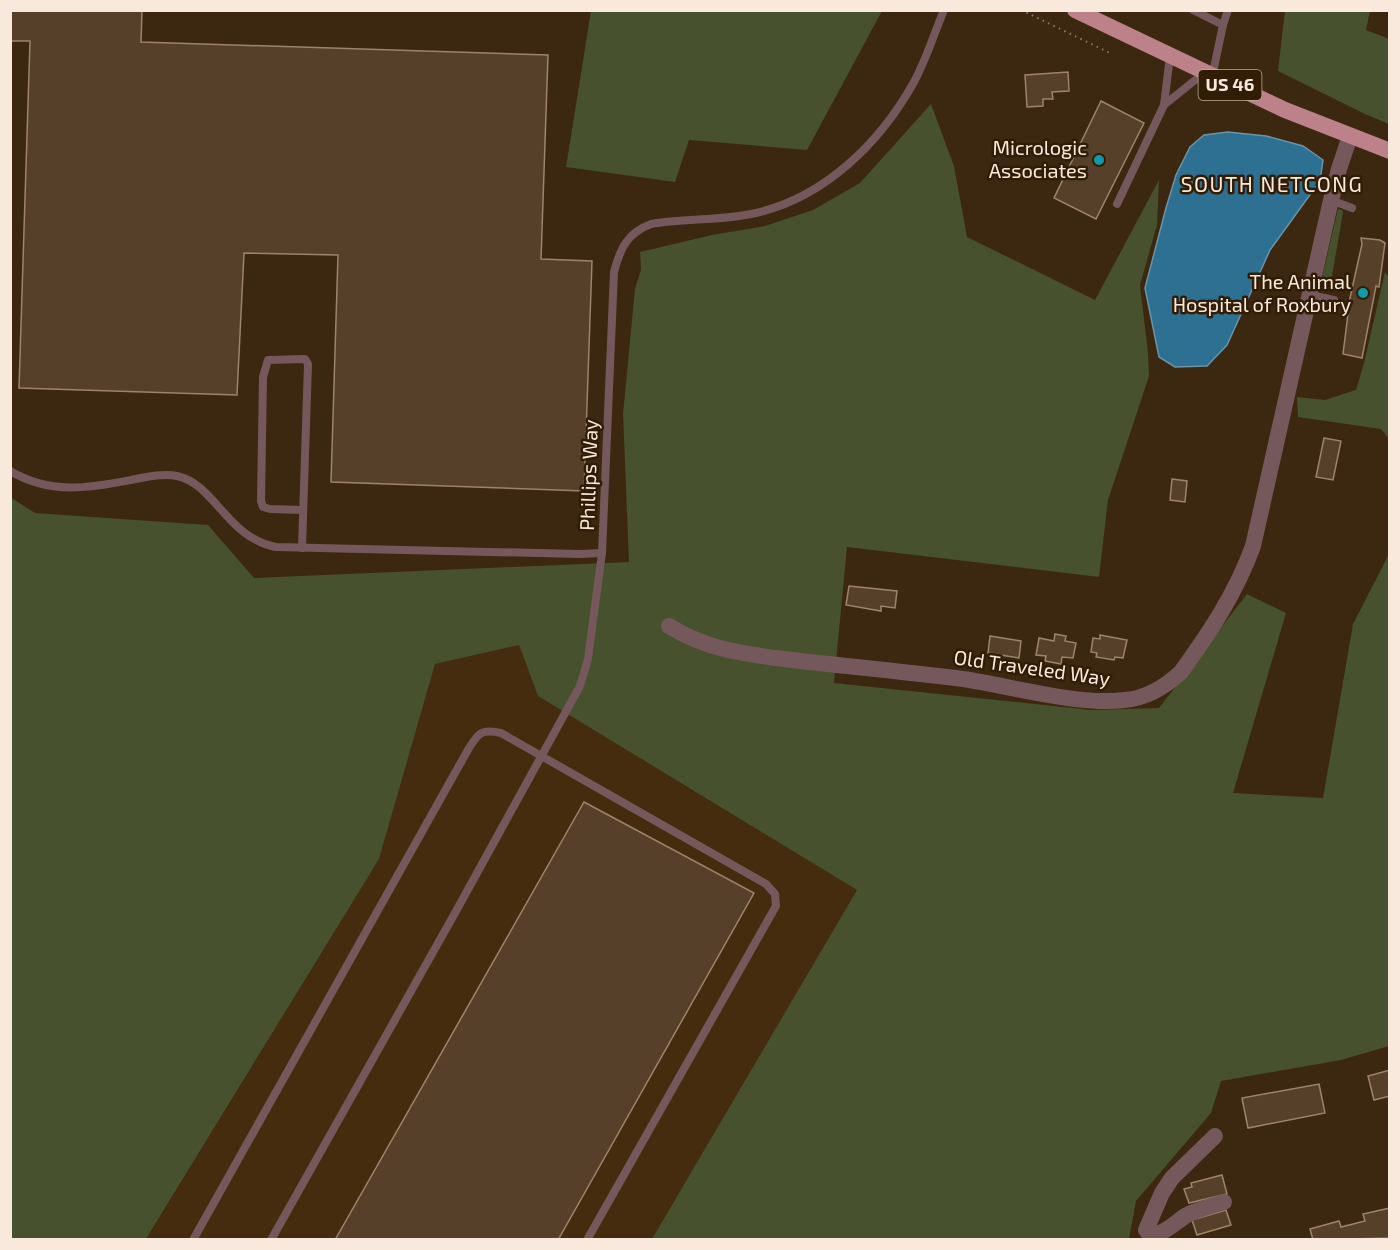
<svg xmlns="http://www.w3.org/2000/svg" width="1400" height="1250" font-family="'Exo 2',sans-serif">
<style>
.built{fill:#462c0f}
.green{fill:#47512d}
.water{fill:#2d7092;stroke:#6a94a8;stroke-width:1.5}
.building{fill:#564029;stroke:#9d846b;stroke-width:1.5}
.lines{fill:none;stroke-linecap:round;stroke-linejoin:round}
.path{stroke:#8e7c69;stroke-width:2;stroke-dasharray:1.5 4.5;stroke-linecap:butt}
.service{stroke:#75585b;stroke-width:8}
.minor{stroke:#75585b;stroke-width:16}
.primary{stroke:#bc8189;stroke-width:16}
.culture-dot{fill:#0f9aa8;stroke:#311d06;stroke-width:2}
.labels{text-anchor:middle;stroke-width:5;stroke-linejoin:round;paint-order:stroke}
.shield{fill:#311d06;stroke:#bcac9c;stroke-width:1.5}
.shield-label{font-size:18px;font-weight:bold;fill:#f8e9dc}
.poi-label{font-size:20px;fill:#f8e9dc;stroke:#311d06;text-anchor:end}
.street-label{font-size:20px;fill:#f8e9dc;stroke:#311d06}
.neighbourhood-label{font-size:21px;letter-spacing:1.5px;fill:#f8e9dc;stroke:#311d06}
</style>
<rect width="100%" height="100%" fill="#3c2710"/>
<polygon class="built" points="519,645 538,696 857,890 652,1239 146,1240 379,859 435,664"/>
<g class="green">
<polygon points="591,11 591,10 882,11 807,150 689,140 675,182 566,167"/>
<polygon points="1285,11 1370,11 1366,30 1389,39 1389,124 1365,114 1278,71"/>
<polygon points="931,104 954,166 967,237 1095,300 1159,180 1157,225 1140,285 1148,353 1149,376 1108,500 1099,577 847,547 834,683 1091,710 1159,708 1247,594 1286,613 1233,793 1323,798 1353,624 1389,554 1389,1046 1341,1060 1221,1081 1211,1113 1136,1201 1129,1239 652,1239 857,890 538,696 519,645 435,664 379,859 146,1239 11,1239 10,497 35,513 208,525 254,578 629,562 623,414 635,289 641,270 640,252 712,235 765,226 813,210 860,183"/>
<polygon points="1338,209 1342,210 1343,212 1332,276 1323,289 1320,286"/>
<polygon points="1385,272 1390,279 1389,439 1381,429 1298,417 1297,397 1325,400 1356,390 1364,363"/>
</g>
<polygon class="water" points="1228,132 1266,136 1303,146 1323,160 1320,181 1270,250 1227,345 1207,366 1175,367 1159,357 1145,288 1166,208 1176,175 1190,147 1204,135"/>
<g class="building">
<polygon points="10,10 142,10 141,42 548,55 541,259 592,261 584,491 331,482 338,255 244,253 237,395 19,388 30,41 10,41"/>
<polygon points="1068,72 1069,91 1052,92 1053,99 1043,99 1043,106 1027,107 1025,75"/>
<polygon points="1101,101 1144,123 1096,219 1054,198"/>
<polygon points="1361,238 1380,240 1385,243 1379,287 1376,286 1362,358 1343,354 1350,298 1362,244"/>
<polygon points="1324,438 1341,441 1333,480 1316,477"/>
<polygon points="1172,479 1187,481 1185,502 1170,500"/>
<polygon points="849,586 897,591 895,608 881,606 881,611 846,605"/>
<polygon points="1055,634 1066,636 1065,641 1076,643 1073,658 1062,657 1061,664 1045,661 1046,656 1036,655 1039,638 1054,641"/>
<polygon points="1100,635 1127,640 1123,658 1115,657 1114,660 1096,657 1097,653 1091,652 1093,638 1100,639"/>
<polygon points="990,636 1021,641 1019,658 988,653"/>
<polygon points="584,802 754,893 558,1240 335,1240"/>
<polygon points="1390,1070 1390,1096 1374,1100 1368,1076"/>
<polygon points="1319,1084 1325,1113 1248,1128 1242,1098"/>
<polygon points="1222,1175 1227,1194 1189,1203 1184,1189 1192,1187 1191,1183"/>
<polygon points="1390,1208 1390,1238 1313,1240 1310,1229 1339,1221 1341,1227 1365,1221 1363,1214"/>
<polygon points="1226,1210 1231,1225 1197,1235 1192,1220"/>
</g>
<g class="lines">
<polyline class="path" points="1021,10 1112,54"/>
<g class="service">
<polyline points="1193,10 1223,25 1212,77"/>
<polyline points="1223,25 1228,10"/>
<polyline points="1170,56 1164,105 1204,73"/>
<polyline points="1331,200 1352,208"/>
<polyline points="1117,204 1164,105"/>
<polyline points="1310,295 1334,300"/>
<path d="M10 471C51 495 88 488 131 480 146 477 162 473 177 476 215 484 227 538 276 547L580 554 602 553 614 272C620 249 627 233 651 224 685 218 721 221 756 213 825 197 880 143 914 82 926 60 934 34 944 10"/>
<polyline points="302,548 308,364 305,359 268,360 263,377 261,501 263,507 270,509 303,510"/>
<path d="M193 1240 469 748C479 732 482 729 501 733L766 884 775 894 776 906 587 1240"/>
<polyline points="271,1240 455,913 580,686 588,659 602,553"/>
</g>
<g class="minor">
<path d="M669 626C710 652 753 655 800 661 854 667 908 672 963 679 1011 686 1078 706 1125 700 1147 698 1165 687 1181 672 1210 632 1236 593 1253 546L1331 200 1339 169 1350 136"/>
<path d="M1215 1136 1172 1178 1162 1193 1146 1230 1149 1234C1164 1236 1175 1222 1187 1215 1198 1209 1213 1206 1224 1202"/>
</g>
<polyline class="primary" points="1075,10 1285,110 1390,151"/>
</g>
<g class="culture-dot">
<circle cx="1099" cy="160" r="6"/>
<circle cx="1363" cy="293" r="6"/>
</g>
<g class="labels">
<rect class="shield" x="1198.5" y="70" width="63" height="30" rx="4.5"/>
<g class="shield-label">
<text x="1230" y="91">US 46</text>
</g>
<g class="poi-label">
<text x="1087" y="155">Micrologic<tspan x="1087" dy="23">Associates</tspan></text>
<text x="1351" y="289">The Animal<tspan x="1351" dy="23">Hospital of Roxbury</tspan></text>
</g>
<g class="street-label">
<text transform="translate(589 475) rotate(-88)" y="7">Phillips Way</text>
<text transform="translate(1032 668) rotate(8)" y="7">Old Traveled Way</text>
</g>
<g class="neighbourhood-label">
<text x="1272" y="192">SOUTH NETCONG</text>
</g>
</g>
<rect width="1400" height="1250" fill="none" stroke="#f8e9dc" stroke-width="24"/>
</svg>
